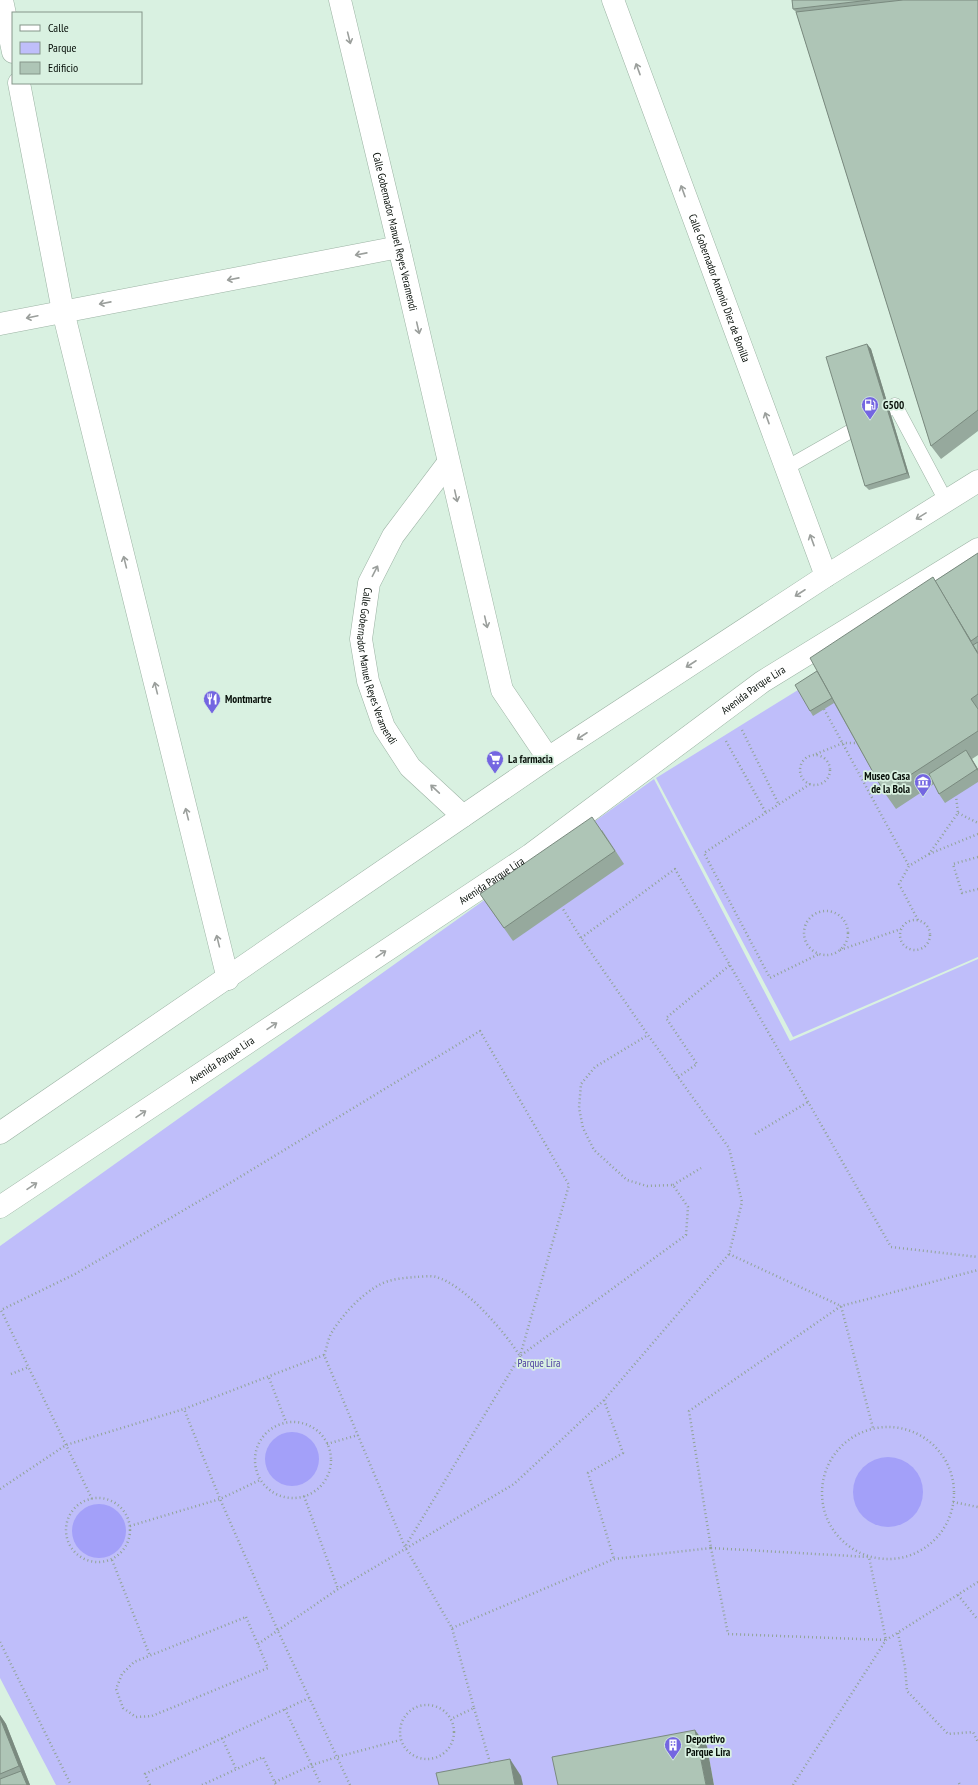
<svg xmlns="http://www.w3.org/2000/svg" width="978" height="1785" font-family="'PT Sans Narrow',sans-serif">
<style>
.green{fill:#bfbefa}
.water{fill:#a3a0f9}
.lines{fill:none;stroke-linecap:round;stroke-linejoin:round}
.service-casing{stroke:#9cb3a4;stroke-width:15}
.minor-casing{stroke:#9cb3a4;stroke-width:23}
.secondary-casing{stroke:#9cb3a4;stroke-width:23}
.path{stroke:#91a397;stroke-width:2.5;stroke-dasharray:1 3;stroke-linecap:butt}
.service{stroke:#fff;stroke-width:14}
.minor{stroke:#fff;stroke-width:22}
.secondary{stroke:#fff;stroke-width:22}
.wall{fill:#96a99d}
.shaded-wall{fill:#7a8a7f}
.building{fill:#aec5b6;stroke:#7a8a7f}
.oneway{stroke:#9b9f9c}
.labels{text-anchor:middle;stroke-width:3.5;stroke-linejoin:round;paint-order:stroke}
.street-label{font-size:11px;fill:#060e08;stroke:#d9f1e1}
.poi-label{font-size:11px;font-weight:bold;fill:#060e08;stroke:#d9f1e1;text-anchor:start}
.park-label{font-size:11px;fill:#49399e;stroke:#d9f1e1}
</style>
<rect width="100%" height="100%" fill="#d9f1e1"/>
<g class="green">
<polygon points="798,690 836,702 935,783 978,782 978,957 793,1037 656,778"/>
<polygon points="654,779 790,1041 978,959 978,1785 714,1785 707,1746 566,1785 56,1785 0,1678 0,1246"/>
</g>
<g class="water">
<circle cx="292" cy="1459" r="27"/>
<circle cx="888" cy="1492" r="35"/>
<circle cx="99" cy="1531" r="27"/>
</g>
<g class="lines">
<g class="service-casing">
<g id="service">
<polyline points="889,409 895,405 946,501"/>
<polyline points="786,468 851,431"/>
</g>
</g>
<g class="minor-casing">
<g id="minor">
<polyline points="2,0 13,52"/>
<path id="s1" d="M340 0 399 247 502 690 548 758"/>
<path id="s2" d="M613 0 826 576"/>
<polyline points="19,83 63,311 228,979"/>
<polyline points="0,324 399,247"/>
<path id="s3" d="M448 463 393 536 369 583 361 639 368 681 384 727 410 767 463 816"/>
</g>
</g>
<g class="secondary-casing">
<g id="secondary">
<polyline points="0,1133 548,758 826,576 978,481"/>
<path id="s4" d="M0 1207 530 855 762 682 978 549"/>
</g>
</g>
<g class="path">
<polyline points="824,709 909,866"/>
<polyline points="742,730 779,805"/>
<polyline points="726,741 766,813"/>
<polyline points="816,754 843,743 858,743"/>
<circle cx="815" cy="770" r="15"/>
<polyline points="810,784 704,853 770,978 819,954"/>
<polyline points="958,813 978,823"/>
<polyline points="929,854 978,834"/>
<polyline points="978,857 953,864 962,893 978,889"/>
<circle cx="826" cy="933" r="22"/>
<polyline points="918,920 899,884 909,866 929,854 958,813 956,796"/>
<circle cx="915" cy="935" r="15"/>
<polyline points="581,938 675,869 891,1247 978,1257"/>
<polyline points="840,950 901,929"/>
<polyline points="678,1077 697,1064 666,1018 730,965"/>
<polyline points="755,1134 808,1102"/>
<polyline points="673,1185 701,1168"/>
<polyline points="729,1254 841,1306 873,1428"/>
<path d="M324 1355C327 1348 328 1338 332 1332 343 1314 361 1295 379 1285 389 1279 404 1278 415 1277 421 1277 430 1275 436 1277 465 1285 504 1331 520 1356L686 1235 688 1207 673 1185 647 1186 627 1180 594 1150 583 1128 579 1108 581 1084 595 1067 648 1035"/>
<polyline points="11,1374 29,1367"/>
<polyline points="269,1378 286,1422"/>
<polyline points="604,1400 623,1453 588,1473 614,1559"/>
<circle cx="293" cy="1460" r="38"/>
<circle cx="888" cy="1493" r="66"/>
<polyline points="327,1444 358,1435"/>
<polyline points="0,1489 66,1445 184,1409"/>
<polyline points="304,1496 338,1589"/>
<circle cx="98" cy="1530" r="32"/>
<polyline points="92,1499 1,1310 75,1274 230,1183 480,1031 569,1185 520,1356 405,1547"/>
<polyline points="953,1502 978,1507"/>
<polyline points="130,1526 220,1499 260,1480"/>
<polygon points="711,1548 869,1557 886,1640 728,1634"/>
<polyline points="112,1560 150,1656"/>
<polyline points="958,1595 978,1620"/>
<polygon points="246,1617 268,1668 152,1716 136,1717 123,1708 116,1689 122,1674 134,1662"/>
<polyline points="452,1628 614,1559 711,1548 689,1411 841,1306 978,1270"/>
<polyline points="898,1633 905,1667 907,1691 948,1734 973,1732 978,1742"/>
<polyline points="0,1642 71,1785"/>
<polyline points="258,1644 338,1589 514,1484 604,1400 729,1254 742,1202 729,1148 648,1035 581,938 563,909"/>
<circle cx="427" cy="1732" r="27"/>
<polyline points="474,1708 491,1766"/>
<polyline points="285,1709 321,1785"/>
<polyline points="222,1738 236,1769"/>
<polyline points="275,1782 312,1765 337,1757 400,1740"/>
<polyline points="959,1783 960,1785"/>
<polyline points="150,1785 145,1774 309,1698"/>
<polyline points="202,1785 263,1757 276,1785"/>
<polyline points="350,1785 278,1631 220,1499 184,1409 324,1355 405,1547 452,1628 474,1708 451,1719"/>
<polyline points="793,1785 886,1640 978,1582"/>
</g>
<use href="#service" class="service"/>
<use href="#minor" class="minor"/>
<use href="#secondary" class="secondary"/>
</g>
<g class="wall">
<polygon points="792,0 978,0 978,431 941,459 931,446 796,12 793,9"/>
<polygon points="867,344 871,349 910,478 869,490 865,486"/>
<polygon points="978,553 978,755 972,759 978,769 978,782 945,803 939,794 934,784 896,809 884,792 834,703 813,716 810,711 817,671 933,577 935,581"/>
<polygon points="602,830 624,864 513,941 480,894"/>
<polygon points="0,1715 6,1724 30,1785 0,1785"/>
</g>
<g class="shaded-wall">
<polygon points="867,344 871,349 910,478 907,473"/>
<polygon points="966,750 972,759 978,769 978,771"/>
<polygon points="0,1715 6,1724 30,1785 27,1785 21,1771 19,1766 0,1718"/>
<polygon points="695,1730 707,1746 714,1785 706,1785"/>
<polygon points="510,1759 521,1776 523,1785 515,1785"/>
</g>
<g class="building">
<polygon points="792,0 870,0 793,9"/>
<polygon points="903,0 978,0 978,410 931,446 796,12"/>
<polygon points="867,344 907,473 865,486 826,357"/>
<polygon points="978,553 978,636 971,641 935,581"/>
<polygon points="933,577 978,654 978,694 971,699 978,709 978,731 884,792 810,658"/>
<polygon points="978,642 978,653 973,645"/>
<polygon points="817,671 832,698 810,711 795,685"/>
<polygon points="966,750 977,769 939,794 929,774"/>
<polygon points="592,817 615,851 504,928 480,894"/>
<polygon points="0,1718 19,1766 0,1774"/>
<polygon points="695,1730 706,1785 558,1785 552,1757"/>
<polygon points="510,1759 515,1785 439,1785 436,1773"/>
<polygon points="21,1771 27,1785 0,1785 0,1779"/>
</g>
<defs><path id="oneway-shaft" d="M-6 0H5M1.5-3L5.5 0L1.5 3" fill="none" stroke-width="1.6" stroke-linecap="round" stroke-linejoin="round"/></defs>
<g class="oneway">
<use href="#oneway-shaft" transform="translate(349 38) rotate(76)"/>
<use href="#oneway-shaft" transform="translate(638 69) rotate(-110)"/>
<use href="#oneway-shaft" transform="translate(683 191) rotate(-110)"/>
<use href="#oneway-shaft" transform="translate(361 254) rotate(169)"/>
<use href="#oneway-shaft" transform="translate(233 279) rotate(169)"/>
<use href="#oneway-shaft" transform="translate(105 303) rotate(169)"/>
<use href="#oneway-shaft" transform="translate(32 317) rotate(168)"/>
<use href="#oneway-shaft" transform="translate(418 328) rotate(77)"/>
<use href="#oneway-shaft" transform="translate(767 418) rotate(-110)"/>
<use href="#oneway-shaft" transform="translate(456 496) rotate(77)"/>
<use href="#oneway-shaft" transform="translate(921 516) rotate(148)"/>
<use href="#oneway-shaft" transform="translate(812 540) rotate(-110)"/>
<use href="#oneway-shaft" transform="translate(125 562) rotate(-104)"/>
<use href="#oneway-shaft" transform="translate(375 571) rotate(-63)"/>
<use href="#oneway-shaft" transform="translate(800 593) rotate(147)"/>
<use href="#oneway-shaft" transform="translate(486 622) rotate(77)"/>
<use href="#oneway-shaft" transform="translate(691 664) rotate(147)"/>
<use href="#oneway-shaft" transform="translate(156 688) rotate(-104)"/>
<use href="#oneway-shaft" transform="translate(582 736) rotate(147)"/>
<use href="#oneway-shaft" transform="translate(435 789) rotate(-137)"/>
<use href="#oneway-shaft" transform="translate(187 814) rotate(-104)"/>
<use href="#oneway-shaft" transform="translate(218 941) rotate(-104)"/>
<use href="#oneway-shaft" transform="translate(381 954) rotate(-34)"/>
<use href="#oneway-shaft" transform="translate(272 1026) rotate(-34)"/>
<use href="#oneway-shaft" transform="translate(141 1114) rotate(-34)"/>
<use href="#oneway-shaft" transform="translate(32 1186) rotate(-34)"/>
</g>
<defs>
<g id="fuel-pin" transform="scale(0.9)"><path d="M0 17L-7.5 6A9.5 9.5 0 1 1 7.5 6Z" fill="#7466e1" stroke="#d9f1e1"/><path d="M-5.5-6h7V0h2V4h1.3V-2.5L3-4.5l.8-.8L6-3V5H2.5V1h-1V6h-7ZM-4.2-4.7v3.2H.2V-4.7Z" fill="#fff"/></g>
<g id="restaurant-pin" transform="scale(0.9)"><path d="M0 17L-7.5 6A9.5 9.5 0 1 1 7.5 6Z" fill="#7466e1" stroke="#d9f1e1"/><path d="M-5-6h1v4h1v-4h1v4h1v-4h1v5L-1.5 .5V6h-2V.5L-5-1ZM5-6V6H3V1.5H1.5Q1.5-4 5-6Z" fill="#fff"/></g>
<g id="supermarket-pin" transform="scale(0.9)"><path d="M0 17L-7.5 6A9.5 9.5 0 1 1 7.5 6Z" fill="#7466e1" stroke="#d9f1e1"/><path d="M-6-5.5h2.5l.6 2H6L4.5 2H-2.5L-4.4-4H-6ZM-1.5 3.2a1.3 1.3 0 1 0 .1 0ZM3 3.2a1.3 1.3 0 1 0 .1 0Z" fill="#fff"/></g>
<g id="museum-pin" transform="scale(0.9)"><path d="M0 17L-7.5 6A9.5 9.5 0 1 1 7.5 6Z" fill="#7466e1" stroke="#d9f1e1"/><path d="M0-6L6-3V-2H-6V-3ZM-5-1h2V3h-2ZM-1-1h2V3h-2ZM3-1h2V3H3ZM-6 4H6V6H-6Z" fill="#fff"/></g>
<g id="building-pin" transform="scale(0.9)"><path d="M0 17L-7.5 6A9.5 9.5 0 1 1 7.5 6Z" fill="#7466e1" stroke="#d9f1e1"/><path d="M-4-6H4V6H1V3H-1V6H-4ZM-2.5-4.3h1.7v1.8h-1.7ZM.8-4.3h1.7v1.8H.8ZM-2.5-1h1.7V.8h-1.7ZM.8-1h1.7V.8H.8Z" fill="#fff"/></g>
</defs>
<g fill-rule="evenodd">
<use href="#fuel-pin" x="870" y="405"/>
<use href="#restaurant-pin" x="212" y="699"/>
<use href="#supermarket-pin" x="495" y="759"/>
<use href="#museum-pin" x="923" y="782"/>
<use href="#building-pin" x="673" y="1745"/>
</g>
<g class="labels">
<g class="street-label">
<text dy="4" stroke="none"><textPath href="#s1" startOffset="238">Calle Gobernador Manuel Reyes Veramendi</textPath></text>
<text dy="4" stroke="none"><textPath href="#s2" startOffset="307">Calle Gobernador Antonio Diez de Bonilla</textPath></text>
<text dy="4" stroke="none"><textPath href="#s3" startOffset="230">Calle Gobernador Manuel Reyes Veramendi</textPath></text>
<text dy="4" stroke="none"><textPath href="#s4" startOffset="914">Avenida Parque Lira</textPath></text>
<text dy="4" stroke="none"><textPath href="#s4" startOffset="590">Avenida Parque Lira</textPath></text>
<text dy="4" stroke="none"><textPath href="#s4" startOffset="266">Avenida Parque Lira</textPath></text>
</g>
<g class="poi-label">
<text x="883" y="409">G500</text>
<text x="225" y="703">Montmartre</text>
<text x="508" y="763">La farmacia</text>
<text x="910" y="780" text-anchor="end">Museo Casa<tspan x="910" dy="13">de la Bola</tspan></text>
<text x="686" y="1743">Deportivo<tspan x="686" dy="13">Parque Lira</tspan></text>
</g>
<g class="park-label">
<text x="539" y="1367">Parque Lira</text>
</g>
</g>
<rect x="12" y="12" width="130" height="72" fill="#d9f1e1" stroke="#85968a"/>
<rect x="20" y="25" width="20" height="6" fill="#ffffff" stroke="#85968a"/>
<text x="48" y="32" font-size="12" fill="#060e08">Calle</text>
<rect x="20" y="42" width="20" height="12" fill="#bfbefa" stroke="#85968a"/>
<text x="48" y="52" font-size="12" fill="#060e08">Parque</text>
<rect x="20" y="62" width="20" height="12" fill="#aec5b6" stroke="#85968a"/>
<text x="48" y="72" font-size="12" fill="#060e08">Edificio</text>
</svg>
